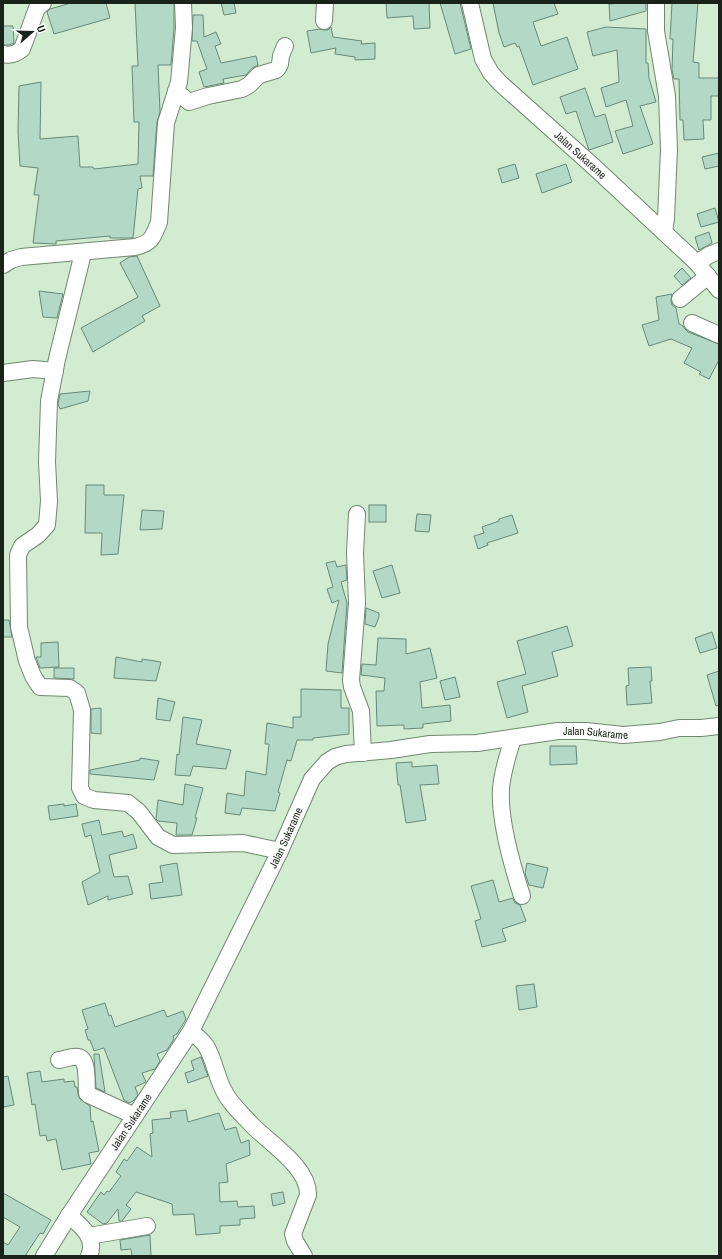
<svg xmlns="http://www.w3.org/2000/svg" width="722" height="1259" font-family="'Archivo Narrow',sans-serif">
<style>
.building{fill:#b3d8c6;stroke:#67897a}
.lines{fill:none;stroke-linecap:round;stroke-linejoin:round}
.minor-casing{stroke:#70886f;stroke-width:18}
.minor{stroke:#fff;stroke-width:16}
.labels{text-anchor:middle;stroke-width:3;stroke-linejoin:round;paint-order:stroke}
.street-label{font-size:11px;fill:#192319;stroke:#fff}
</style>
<rect width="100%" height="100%" fill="#d2ecd1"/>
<g class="building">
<polygon points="71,3 106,3 110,18 54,34 47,12 50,9"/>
<polygon points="135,3 174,3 174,28 171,65 158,65 160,112 157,122 153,176 140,176 142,188 138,189 133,238 110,238 110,236 56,241 56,244 33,243 39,195 34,195 38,168 20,166 18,132 19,86 41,82 40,139 78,136 80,167 93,167 94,169 138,164 139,122 134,122 132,66 138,66"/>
<polygon points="221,3 234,3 236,13 224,15"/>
<polygon points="386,3 429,3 430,28 414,29 413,16 387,18"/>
<polygon points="440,3 460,3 471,49 455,54"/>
<polygon points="493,3 554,3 558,14 533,22 541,46 567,37 578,69 533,85 519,46 517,47 515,43 504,47 499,33"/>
<polygon points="620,3 646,3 646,11 610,21 609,4"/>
<polygon points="672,3 698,3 693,62 699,63 699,78 719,78 719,96 711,96 711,120 703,120 704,139 684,140 683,120 680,120 679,79 674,79 672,70 673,39 670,39"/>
<polygon points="193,15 203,15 204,37 216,32 221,44 215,46 221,63 256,56 258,65 252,68 246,75 223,79 224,83 204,87 199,72 207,69 197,41 192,41"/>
<polygon points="3,26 13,26 14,43 9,45 3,45"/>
<polygon points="331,27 333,37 362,41 361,44 375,43 375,59 355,60 355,57 335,54 336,48 311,53 307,31 320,29 324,30 328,30"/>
<polygon points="606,27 646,29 646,63 648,63 649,78 656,102 640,106 653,144 623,154 615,131 633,126 626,100 606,107 601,88 619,82 617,50 593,56 587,32"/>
<polygon points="585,88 595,117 605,114 613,142 589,150 576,111 566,114 560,97"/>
<polygon points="719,153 719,166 705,169 702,157"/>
<polygon points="515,164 519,178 502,183 498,169"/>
<polygon points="566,164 572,182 542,193 536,174"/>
<polygon points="715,208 719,222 701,227 697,214"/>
<polygon points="709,232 712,243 699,250 695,237"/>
<polygon points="137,256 160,306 142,316 145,321 93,352 81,328 138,297 120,263 129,257"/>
<polygon points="682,268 691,278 682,285 674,276"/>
<polygon points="39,291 63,294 57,318 43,317"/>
<polygon points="672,294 671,301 672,305 676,308 679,324 683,326 685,329 688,332 719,344 719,360 709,379 699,374 701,372 684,363 692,348 671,339 649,346 642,325 659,320 656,297"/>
<polygon points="90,391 88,401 60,409 58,404 60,394"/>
<polygon points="86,485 104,485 104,495 124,495 118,554 101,555 102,533 85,533"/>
<rect x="369" y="505" width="17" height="17"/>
<polygon points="142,510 164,511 162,529 140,530"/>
<polygon points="417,514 431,515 429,532 415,531"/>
<polygon points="512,515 518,533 487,543 488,545 478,549 474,536 484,533 482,527 499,521 499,519"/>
<polygon points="335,561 337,567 346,565 347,580 341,582 347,603 342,673 326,671 328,644 339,600 332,603 327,589 333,587 326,563"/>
<polygon points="392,565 400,593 382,598 373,571"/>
<polygon points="366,608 379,613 379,617 375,627 365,624"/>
<polygon points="3,620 9,620 12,637 3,637"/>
<polygon points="567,626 573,646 552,652 558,676 522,686 528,712 507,718 497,682 526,674 517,641"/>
<polygon points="712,632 717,648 700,653 695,638"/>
<polygon points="378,638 406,639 406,654 430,648 437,678 420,682 422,708 450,705 451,721 423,724 423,728 404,729 404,725 377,726 376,691 384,691 385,678 361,675 362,664 376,665"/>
<polygon points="58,642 59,667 40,668 36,657 41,657 41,643"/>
<polygon points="116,657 142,662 142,659 161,662 156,681 114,678"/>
<polygon points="651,667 652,681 650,681 652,703 627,705 626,686 629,685 628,668"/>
<polygon points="54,668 74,668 74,679 54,678"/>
<polygon points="719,671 719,705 716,706 707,675"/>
<polygon points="455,677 460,697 445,700 440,681"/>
<polygon points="301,689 341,690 341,708 349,708 349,734 313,738 313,740 297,740 291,761 287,760 278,792 280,793 275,811 242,808 240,815 225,813 227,793 244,796 246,771 266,775 269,744 265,744 267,723 293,728 293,717 301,717"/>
<polygon points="158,698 175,702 170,721 156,719"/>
<polygon points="101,708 101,734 91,733 91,709"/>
<polygon points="183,717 202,720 196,744 231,750 226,769 193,766 190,776 175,775 177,754 179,755"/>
<polygon points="550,746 576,746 577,764 550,765"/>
<polygon points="140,758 159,761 154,780 90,774 90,770 140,760"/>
<polygon points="412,762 412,767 437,765 439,784 420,785 426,820 406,823 400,785 398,785 396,763"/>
<polygon points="185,784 203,788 195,818 197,818 192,835 176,835 177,823 158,821 156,819 158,800 183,805"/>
<polygon points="64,804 64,806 76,804 78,816 50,820 48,806"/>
<polygon points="99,820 102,835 122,831 124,837 133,834 137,848 109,855 114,877 128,876 133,894 108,900 108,896 88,905 82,882 100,872 91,835 85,837 82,824"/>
<polygon points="177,863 182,895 151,899 149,884 163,882 160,866"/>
<polygon points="527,863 548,868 543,888 529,885 525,873"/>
<polygon points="493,880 499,902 513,898 515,903 520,905 526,921 502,929 506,941 482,947 475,921 481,919 471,886"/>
<polygon points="534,984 537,1007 519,1010 516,986"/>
<polygon points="105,1003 109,1016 111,1015 115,1027 164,1010 167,1017 183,1011 186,1019 177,1034 173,1036 174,1039 167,1050 157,1054 160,1061 155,1069 142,1073 146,1082 135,1087 138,1095 133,1101 129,1103 124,1100 104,1048 94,1051 90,1040 88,1040 85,1030 88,1029 82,1010"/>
<polygon points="94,1054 99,1054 105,1092 96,1088"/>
<polygon points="201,1057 208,1076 188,1083 185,1073 194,1070 191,1061"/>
<polygon points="40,1071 42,1082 64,1079 64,1082 74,1081 75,1087 77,1087 78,1094 80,1099 90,1106 91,1122 93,1121 99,1151 89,1153 91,1164 62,1170 56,1139 47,1141 46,1135 40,1136 35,1104 32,1105 27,1073"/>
<polygon points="8,1076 14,1105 3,1107 3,1077"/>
<polygon points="186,1110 188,1122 219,1113 225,1130 236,1127 241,1143 249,1140 250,1155 226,1164 228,1182 219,1183 220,1202 237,1201 238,1207 254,1206 255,1218 240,1219 240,1225 220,1226 220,1233 196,1235 194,1214 173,1215 172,1204 136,1192 126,1205 131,1209 122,1221 119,1221 118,1209 107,1223 103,1224 87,1212 101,1192 104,1195 107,1191 109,1192 121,1176 116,1172 124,1159 127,1161 137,1147 152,1157 150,1134 153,1133 152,1120 171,1118 170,1112"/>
<polygon points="283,1192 285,1203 273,1206 271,1194"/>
<polygon points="3,1193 51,1220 43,1234 40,1233 25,1256 3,1256 3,1242 8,1245 20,1227 3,1217"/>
<polygon points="150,1235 151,1256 132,1256 131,1249 121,1250 120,1240"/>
</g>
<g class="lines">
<g class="minor-casing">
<g id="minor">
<path id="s1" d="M470 3 483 59 491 73 500 83 593 166 697 263 719 290"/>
<polyline points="656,3 656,31 667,96 669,150 666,218 664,232"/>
<polyline points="324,21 325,3"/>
<path d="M3 54C10 56 17 53 22 49L37 8 43 3"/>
<polyline points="176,91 189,102 208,96 242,89 249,85 259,75 276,70 278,68 280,64 281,56 285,46"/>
<polyline points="83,253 57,359 49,401 47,462 49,501 47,525 38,535 22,546 18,555 19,627 27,661 33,676 40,687 70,688 77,693 82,710 80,788 84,796 94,800 128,803 139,812 158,837 173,845 243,843 280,851"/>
<polyline points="697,263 709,255 719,251"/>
<path d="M3 265 11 260 21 257 135 247C152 243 153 237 159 222L166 123 179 82 184 28 183 3"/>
<polyline points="680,299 708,276"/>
<polyline points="692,323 719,335"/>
<polyline points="3,373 33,369 55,371"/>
<polyline points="357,514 355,553 357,603 351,680 352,687 361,711 363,753"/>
<path d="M513 738C508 755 502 772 501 789 499 821 512 865 522 896"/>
<path d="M191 1031C196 1036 202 1040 206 1046 214 1059 216 1075 223 1089 229 1103 242 1114 252 1125 269 1143 309 1167 308 1195L293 1234 295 1241 304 1256"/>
<path d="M59 1060C65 1059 72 1056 78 1057 89 1059 86 1084 87 1093L89 1095 135 1116"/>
<path d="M69 1215C81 1226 97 1238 89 1256"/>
<polyline points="89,1236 147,1226"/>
<path id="s2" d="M44 1256 68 1217 191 1031 280 851 312 779 327 762 335 757 346 754 391 750 430 744 477 743 558 731H586L623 735 660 732 679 728H701L719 726"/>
</g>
</g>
<use href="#minor" class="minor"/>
</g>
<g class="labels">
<g class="street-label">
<text dy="4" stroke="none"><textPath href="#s1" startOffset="195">Jalan Sukarame</textPath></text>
<text dy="4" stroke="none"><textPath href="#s2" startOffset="843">Jalan Sukarame</textPath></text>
<text dy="4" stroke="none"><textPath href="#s2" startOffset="484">Jalan Sukarame</textPath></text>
<text dy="4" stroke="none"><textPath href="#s2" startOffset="160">Jalan Sukarame</textPath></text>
</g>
</g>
<rect width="722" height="1259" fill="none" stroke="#192319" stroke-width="8"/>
<g transform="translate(32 32) rotate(70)" stroke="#ffffff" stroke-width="3" paint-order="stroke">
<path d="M0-3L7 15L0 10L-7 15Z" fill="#192319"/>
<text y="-6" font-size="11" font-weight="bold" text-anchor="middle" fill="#192319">U</text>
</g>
</svg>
